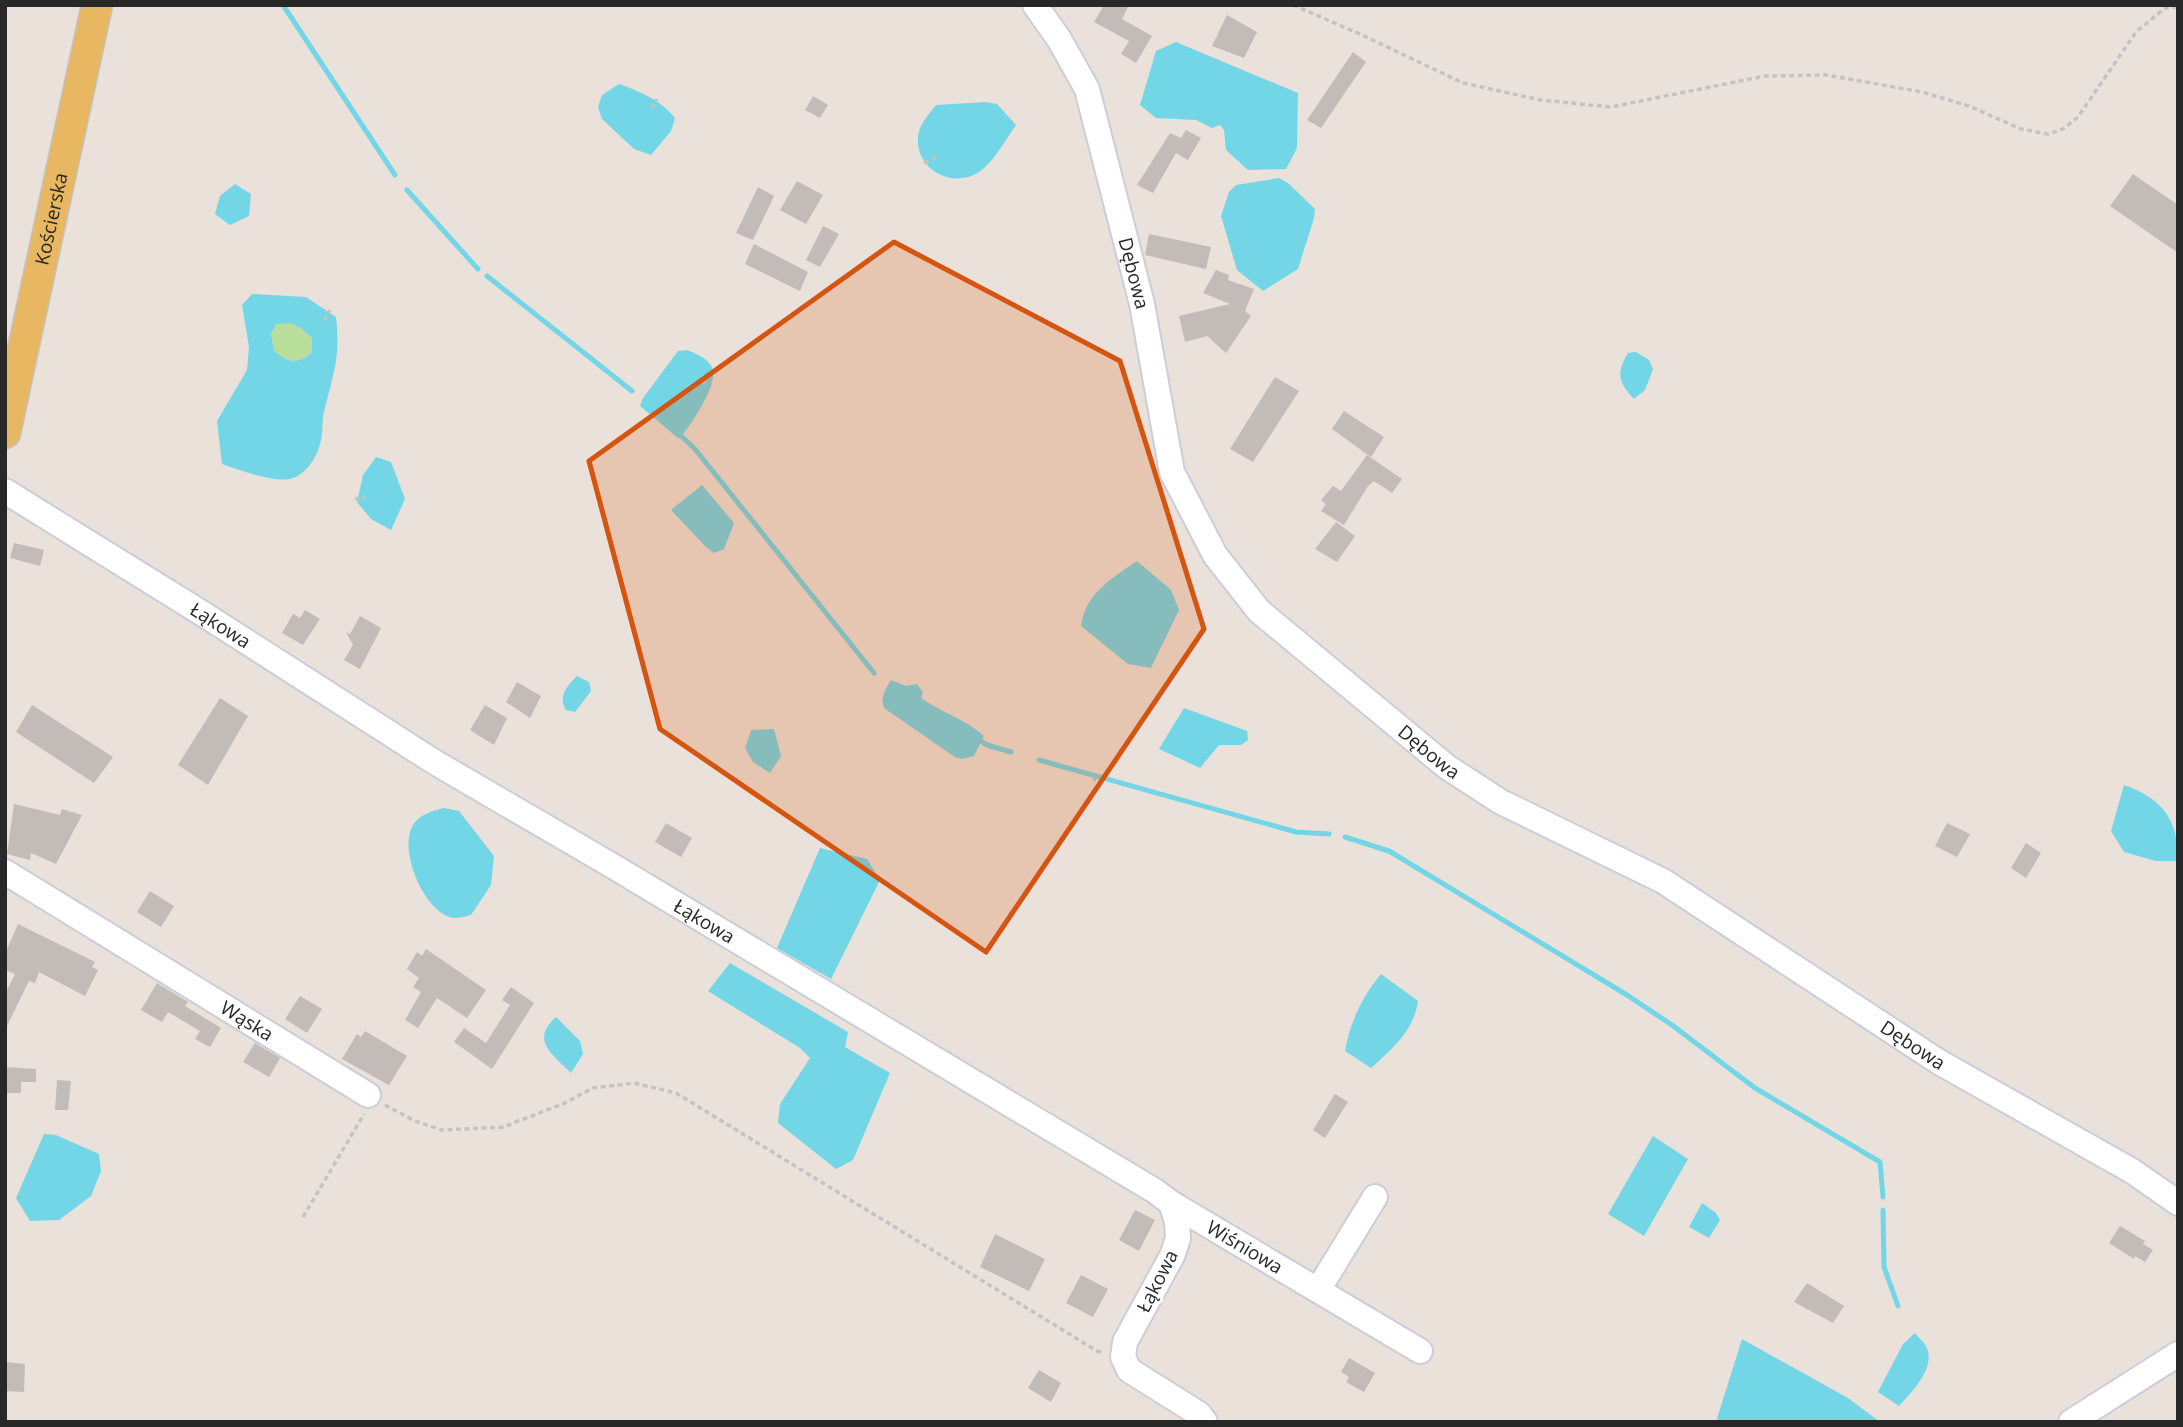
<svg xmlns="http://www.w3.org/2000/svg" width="2183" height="1427" font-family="'Open Sans',sans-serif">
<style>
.green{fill:#b9de99}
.water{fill:#72d6e7;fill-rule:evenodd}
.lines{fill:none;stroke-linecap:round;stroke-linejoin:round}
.stream{stroke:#72d6e7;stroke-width:5}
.building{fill:#c2bbb7}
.minor-casing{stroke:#c9ced9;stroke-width:28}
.major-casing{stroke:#c3c3c3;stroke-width:33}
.path{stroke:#c3c3c3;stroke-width:3.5;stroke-dasharray:5 3.5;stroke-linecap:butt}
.minor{stroke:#fff;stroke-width:24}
.major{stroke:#e8b761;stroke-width:30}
.marked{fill:#d5540f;fill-opacity:0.2;stroke:#d5540f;stroke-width:5;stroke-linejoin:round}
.labels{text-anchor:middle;stroke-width:6;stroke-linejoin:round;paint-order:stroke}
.street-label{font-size:19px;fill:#282828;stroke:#fff}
</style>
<rect width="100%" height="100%" fill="#eae1da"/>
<path class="green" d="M291 323 302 329 312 338V352C295 365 290 363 274 351L271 334 276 324Z"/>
<g class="water">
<polygon points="1176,42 1298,93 1297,148 1286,169 1248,170 1226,150 1224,130 1220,125 1212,128 1196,120 1156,118 1140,105 1156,51"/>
<path d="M619 84C639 91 662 101 675 118L671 131 651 155 634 149 602 119 598 107 602 95Z"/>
<path d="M986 102 997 104 1016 125C1006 139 996 158 983 169 957 191 916 172 918 138 918 126 928 115 936 105Z"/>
<polygon points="1279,178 1288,183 1315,209 1314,218 1298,269 1263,291 1237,270 1221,216 1229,192 1236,185"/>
<polygon points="235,184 251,194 249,216 230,225 215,214 220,196"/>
<path d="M252 294 306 297 336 317C341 361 332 376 323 417 322 426 323 435 320 444 317 457 305 476 290 479 272 482 239 470 222 464L217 421 247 370 249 347 242 305ZM291 323 302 329 312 338V352C296 365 290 363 274 351L271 334 276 324Z"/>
<path d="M687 350C697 354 709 358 713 370 717 387 690 426 679 439L640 406 643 398 678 351Z"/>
<path d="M1636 352 1649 360 1653 369 1645 390 1634 399C1618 382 1616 373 1628 353Z"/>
<polygon points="376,457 391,462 405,499 391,530 371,519 357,502 363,475"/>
<polygon points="702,485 734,523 724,549 714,553 706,547 671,510"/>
<path d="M1137 561 1171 590 1179 610 1151 668 1128 664 1081 626C1085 594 1112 578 1137 561Z"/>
<path d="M577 676 589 682 591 691 575 712 566 710C557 697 568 685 577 676Z"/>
<path d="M891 680 906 686 917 684 923 692 921 698C941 712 965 719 984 736L974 756 962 759 955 757 884 708C880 697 885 690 891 680Z"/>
<polygon points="1184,708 1247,731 1248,740 1241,745 1219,745 1200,768 1159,749"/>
<polygon points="774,729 781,756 770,773 753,762 745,748 751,730"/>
<path d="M2124 785C2163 799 2178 819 2178 861H2156L2124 852 2111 831Z"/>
<path d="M444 808 459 811 494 856 491 885 471 915C466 916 459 918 454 918 425 914 399 852 412 827 418 815 431 811 444 808Z"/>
<polygon points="820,848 867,859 880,880 831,979 777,948"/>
<polygon points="730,963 848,1032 845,1047 890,1073 853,1160 836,1169 778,1123 780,1104 810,1058 800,1048 708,991"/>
<path d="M1381 974 1418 1001C1414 1031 1392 1049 1371 1068L1345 1051C1350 1022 1362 997 1381 974Z"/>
<path d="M556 1017 580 1041 583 1054 571 1073C552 1054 530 1040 556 1017Z"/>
<polygon points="44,1134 56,1135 99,1154 101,1171 91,1196 59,1220 30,1221 16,1198"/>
<polygon points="1653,1136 1688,1159 1644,1236 1608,1214"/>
<polygon points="1702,1203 1716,1213 1720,1220 1709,1238 1689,1227"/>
<path d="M1915 1333C1918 1337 1924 1342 1926 1346 1937 1367 1912 1392 1899 1406L1878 1392 1903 1344Z"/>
<polygon points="1742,1339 1848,1398 1880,1422 1716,1422"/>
</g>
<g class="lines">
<g class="stream">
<polyline points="283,5 395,175"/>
<polyline points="407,190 478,269"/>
<polyline points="487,276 632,391"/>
<polyline points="677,432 695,449 874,673"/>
<polyline points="976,738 987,745 1011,752"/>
<polyline points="1039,760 1296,832 1329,834"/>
<polyline points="1345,837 1389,851 1627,995 1672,1025 1755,1088 1880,1162 1883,1197"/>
<polyline points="1883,1210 1884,1267 1898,1306"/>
</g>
</g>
<g class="building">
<polygon points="1104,5 1129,5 1122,19 1152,36 1136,63 1121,54 1129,41 1094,22"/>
<polygon points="1227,15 1257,32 1244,58 1212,46"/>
<polygon points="1353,52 1366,62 1321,128 1307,120"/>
<polygon points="813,96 828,105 820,118 805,110"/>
<polygon points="1186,130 1201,138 1188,160 1176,153 1153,193 1137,185 1170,133 1181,138"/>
<polygon points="2133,174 2178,205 2178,253 2110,206"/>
<polygon points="797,181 823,195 806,224 780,210"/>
<polygon points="758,187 774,196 753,240 736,233"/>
<polygon points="823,226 839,234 820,267 806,260"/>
<polygon points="1149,234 1211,247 1206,269 1145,255"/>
<polygon points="754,244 808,272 800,291 745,264"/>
<polygon points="1216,270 1229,275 1228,280 1254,289 1245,311 1251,316 1226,353 1207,336 1185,342 1179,316 1230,304 1203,293"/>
<polygon points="1275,377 1299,391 1253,462 1230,449"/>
<polygon points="1344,411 1384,437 1371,457 1332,429"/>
<polygon points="1367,455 1402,479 1392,493 1374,481 1368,486 1344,525 1321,511 1326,504 1321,500 1333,486 1341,491"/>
<polygon points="1336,522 1355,536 1337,562 1315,549"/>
<polygon points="14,543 44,550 40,566 10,558"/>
<polygon points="305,610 320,619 303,645 282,633 293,614 300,618"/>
<polygon points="360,616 381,628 360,669 344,660 353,645 346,632 350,634"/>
<polygon points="517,682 541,696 530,718 506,702"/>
<polygon points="220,698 248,716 208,785 178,765"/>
<polygon points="32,705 113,757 94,783 16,732"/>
<polygon points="485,705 507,718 494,745 470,730"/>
<polygon points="14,804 60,815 62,809 82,815 56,864 31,853 30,860 7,854"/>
<polygon points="666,823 692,838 681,857 655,842"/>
<polygon points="1947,823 1970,834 1957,857 1935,846"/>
<polygon points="2026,843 2041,853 2026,878 2011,868"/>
<polygon points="150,891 174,906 161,927 137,912"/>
<polygon points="18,924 95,962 92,967 98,970 85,996 39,972 35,983 29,981 5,1030 5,994 15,974 5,970 5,954"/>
<polygon points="426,949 486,990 467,1018 437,998 418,1028 405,1020 421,992 413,987 419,978 407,969 417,952 422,956"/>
<polygon points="157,983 188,1002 185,1006 221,1028 210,1047 195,1039 200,1031 168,1012 162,1022 141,1010"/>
<polygon points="511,987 534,1003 492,1069 454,1042 464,1028 486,1043 510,1005 502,1000"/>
<polygon points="300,996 322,1009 307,1033 285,1019"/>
<polygon points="365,1031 407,1056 389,1085 342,1059 357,1034 361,1037"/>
<polygon points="255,1043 280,1058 269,1077 243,1062"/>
<polygon points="5,1067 36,1069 36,1082 21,1082 21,1093 5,1093"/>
<polygon points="57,1080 71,1081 68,1110 55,1110"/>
<polygon points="1335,1094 1348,1102 1325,1138 1313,1130"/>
<polygon points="1135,1210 1155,1220 1139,1251 1119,1240"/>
<polygon points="2120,1226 2145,1241 2143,1244 2153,1250 2145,1262 2135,1256 2134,1259 2109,1243"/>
<polygon points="995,1234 1045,1259 1029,1291 980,1267"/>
<polygon points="1081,1275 1108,1289 1093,1317 1066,1303"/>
<polygon points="1807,1283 1844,1306 1833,1323 1794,1302"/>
<polygon points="1349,1358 1375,1373 1364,1392 1346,1382 1349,1377 1341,1372"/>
<polygon points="5,1362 25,1364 24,1392 5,1391"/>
<polygon points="1039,1370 1061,1383 1051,1402 1028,1388"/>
</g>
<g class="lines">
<g class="minor-casing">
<g id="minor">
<path id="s1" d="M1035 5 1059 39 1087 89 1142 304 1172 472 1215 555 1259 611 1447 767 1501 802 1663 881 1939 1062 2132 1171 2178 1203"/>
<path id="s2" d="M5 491 200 612 436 763 611 865 1155 1191 1171 1203 1177 1222 1178 1238 1173 1254 1125 1342 1123 1357 1129 1370 1199 1414 1205 1422"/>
<path id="s3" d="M5 872 368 1095"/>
<path id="s4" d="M1171 1203 1420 1351"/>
<polyline points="1318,1290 1375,1197"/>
<polyline points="2071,1422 2178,1354"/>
</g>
</g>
<g class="major-casing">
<g id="major">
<path id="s5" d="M5 433 97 5"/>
</g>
</g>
<g class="path">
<polyline points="1293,5 1360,34 1463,83 1541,100 1611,107 1765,76 1826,75 1922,92 1969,106 2021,129 2048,134 2063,129 2078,117 2136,32 2165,8 2178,7"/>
<polyline points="652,108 657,99"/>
<polyline points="924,163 936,157"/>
<polyline points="324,321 330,310"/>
<polyline points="702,382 712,383"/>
<polyline points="355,499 366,497"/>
<polyline points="1094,781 1097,773"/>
<polyline points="385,1105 415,1121 442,1130 503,1127 565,1103 593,1088 634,1083 676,1093 1097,1351 1104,1353"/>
<polyline points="303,1217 364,1114"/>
</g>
<use href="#minor" class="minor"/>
<use href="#major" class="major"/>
</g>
<path class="marked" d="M894 242 1120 361 1204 629 986 952 660 729 589 461Z"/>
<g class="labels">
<g class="street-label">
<text dy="7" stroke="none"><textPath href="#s5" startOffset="219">Kościerska</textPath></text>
<text dy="7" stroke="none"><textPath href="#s1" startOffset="289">Dębowa</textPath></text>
<text dy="7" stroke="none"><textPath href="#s2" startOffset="254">Łąkowa</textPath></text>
<text dy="7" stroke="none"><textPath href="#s1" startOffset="877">Dębowa</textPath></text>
<text dy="7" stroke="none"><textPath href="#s2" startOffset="821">Łąkowa</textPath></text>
<text dy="7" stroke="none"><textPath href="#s3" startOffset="284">Wąska</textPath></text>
<text dy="7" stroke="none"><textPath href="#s1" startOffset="1444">Dębowa</textPath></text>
<text dy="7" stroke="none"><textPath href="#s4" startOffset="86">Wiśniowa</textPath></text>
<text transform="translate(1157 1281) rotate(-63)" y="7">Łąkowa</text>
</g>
</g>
<rect width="2183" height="1427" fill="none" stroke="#282828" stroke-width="14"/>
</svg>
